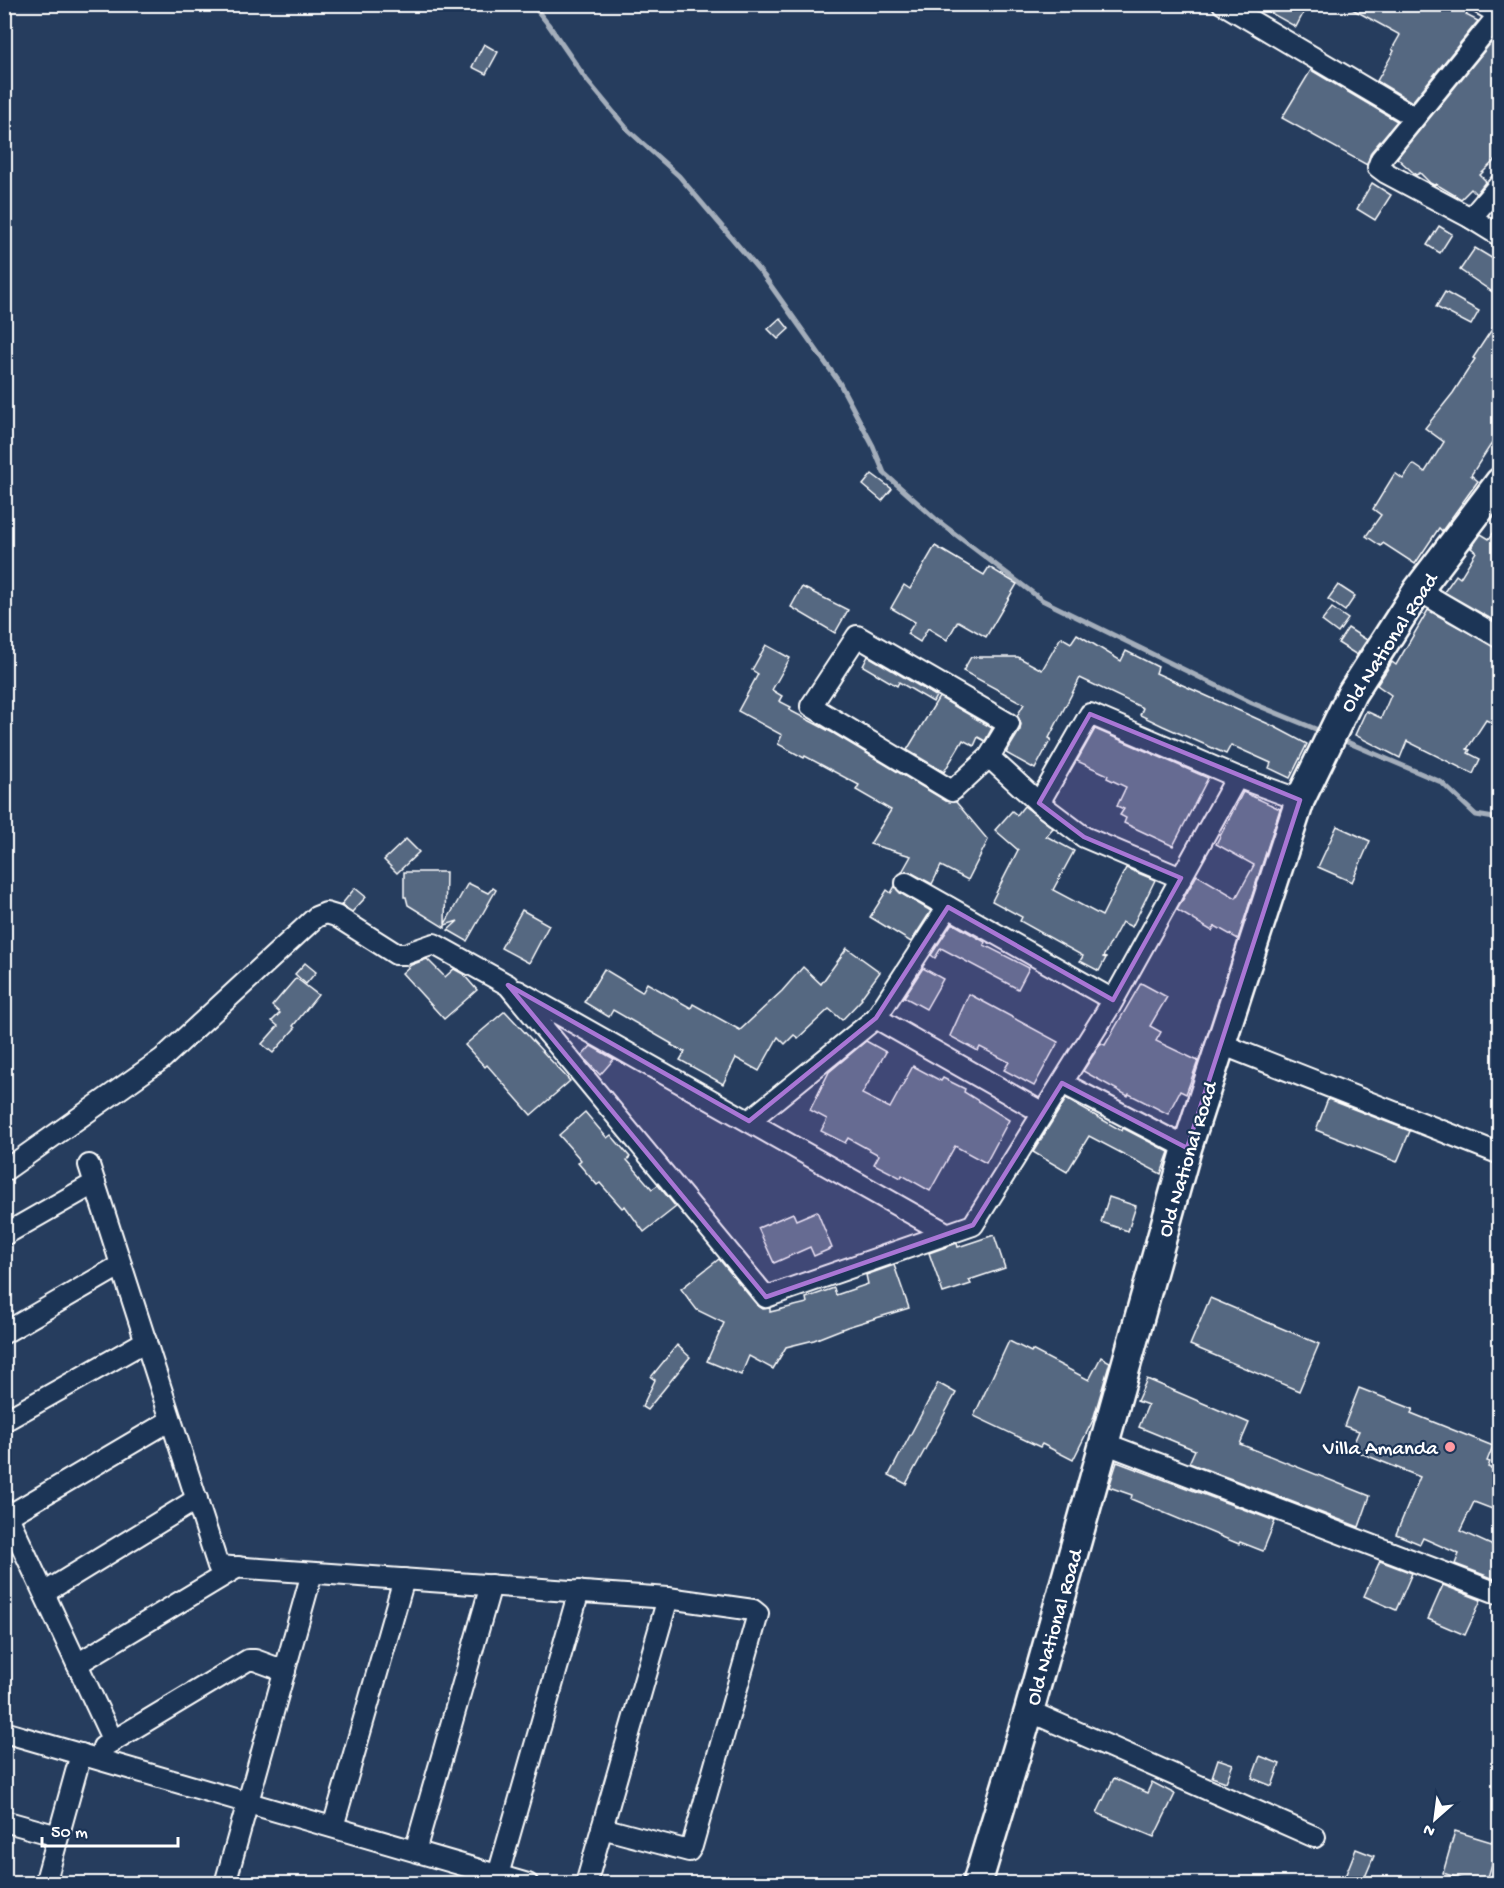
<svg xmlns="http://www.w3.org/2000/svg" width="1504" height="1888" font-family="'Gochi Hand',sans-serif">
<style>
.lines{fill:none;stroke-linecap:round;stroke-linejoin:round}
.stream{stroke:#a4aebb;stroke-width:5}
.building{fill:#556781;stroke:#fff;stroke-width:1.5}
.street-casing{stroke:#fff;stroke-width:24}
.secondary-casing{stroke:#fff;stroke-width:33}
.street{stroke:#1d3557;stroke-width:20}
.secondary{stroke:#1d3557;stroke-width:28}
.marked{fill:#a976d5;fill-opacity:0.2;stroke:#a976d5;stroke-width:4.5;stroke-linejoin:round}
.poi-dot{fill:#ff9aa2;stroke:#1d3557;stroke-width:2}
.labels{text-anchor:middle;stroke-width:4.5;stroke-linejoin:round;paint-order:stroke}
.street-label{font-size:21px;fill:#fff;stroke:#1d3557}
.poi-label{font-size:21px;fill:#fff;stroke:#1d3557;text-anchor:end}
</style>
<rect width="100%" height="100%" fill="#263d5e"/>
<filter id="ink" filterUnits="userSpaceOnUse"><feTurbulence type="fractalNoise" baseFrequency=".0167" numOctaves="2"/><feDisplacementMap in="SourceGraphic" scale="12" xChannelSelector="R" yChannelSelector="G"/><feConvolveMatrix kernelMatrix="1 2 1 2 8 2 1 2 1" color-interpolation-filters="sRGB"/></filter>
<g filter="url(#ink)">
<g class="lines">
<g class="stream">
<polyline points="532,4 548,24 586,79 629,131 679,176 764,276 839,382 873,446 884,473 938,521 1042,600 1252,703 1323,732"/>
<polyline points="1340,739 1441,782 1476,815 1500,819"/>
</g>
</g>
<g class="building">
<polygon points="1255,4 1308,4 1296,27"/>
<polygon points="1343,4 1454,4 1468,12 1466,15 1478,21 1412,102 1377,81 1394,51 1392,49 1400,35"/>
<polygon points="1499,33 1500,155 1480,175 1486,181 1476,194 1471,189 1461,199 1436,184 1434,185 1430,183 1420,173 1416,175 1397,158"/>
<polygon points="484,44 498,52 486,74 472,67"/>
<polygon points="1311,70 1397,121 1371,152 1367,165 1282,118"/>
<polygon points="1372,183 1391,195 1375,220 1357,209"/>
<polygon points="1439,226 1452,234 1440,253 1427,245"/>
<polygon points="1475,248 1500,263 1500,297 1460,270"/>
<polygon points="1445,292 1479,311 1471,325 1436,307"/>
<polygon points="1500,317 1500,448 1492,443 1471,475 1478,481 1442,531 1439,528 1415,564 1383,543 1381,546 1366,536 1381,515 1373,509 1395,473 1403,479 1413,464 1425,472 1444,442 1425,428 1453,393 1475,359 1473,358"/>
<polygon points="780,318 789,329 778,339 768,329"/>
<polygon points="872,474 892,489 882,501 863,485"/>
<polygon points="1500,524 1500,624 1444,592 1456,575 1460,578 1476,552 1471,548 1481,534 1489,539"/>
<polygon points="935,546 984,575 989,567 1017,584 986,637 958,621 947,640 928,628 920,642 907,634 915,622 891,608 904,585 910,589"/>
<polygon points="1338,585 1355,596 1345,611 1328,599"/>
<polygon points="802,587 848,610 835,633 791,607"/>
<polygon points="1332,608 1348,619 1338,633 1322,621"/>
<polygon points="1428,610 1500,650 1500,727 1486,720 1467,749 1470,750 1468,753 1480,759 1473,774 1407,741 1400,758 1355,735 1366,711 1381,718 1391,695 1377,685 1392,662 1396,665"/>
<polygon points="1348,628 1367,640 1357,655 1338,643"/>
<polygon points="1077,634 1121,661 1126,651 1158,667 1156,673 1273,726 1307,744 1290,778 1269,768 1271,763 1231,745 1226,754 1163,726 1140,715 1143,708 1080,678 1049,738 1051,739 1035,769 1006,753 1020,730 1021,724 1017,716 1024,704 963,671 971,657 1018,657 1042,670 1061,637 1071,643"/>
<polygon points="766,645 790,658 772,690 782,696 779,701 791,707 789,710 833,733 946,801 956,802 988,840 968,880 941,866 932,884 912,873 902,872 911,856 870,844 891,810 856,790 859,785 805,756 804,758 778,744 782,735 738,711 758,674 752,670"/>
<polygon points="868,656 936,696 933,702 899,682 897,686 863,666"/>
<polygon points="939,697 992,728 985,741 978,737 974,746 963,740 944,772 907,750"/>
<polygon points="1095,729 1208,778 1173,846 1124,823 1126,818 1120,815 1124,809 1117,806 1126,787 1107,778 1108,775 1077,761"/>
<polygon points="1243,792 1280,809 1238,939 1215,926 1212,931 1177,910 1197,875 1236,898 1254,865 1216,844"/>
<polygon points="1024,806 1053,828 1046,836 1074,851 1053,890 1102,916 1126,868 1155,880 1132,927 1122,922 1103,957 1106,958 1099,971 1080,961 1083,956 1020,921 1022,917 992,901 1018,850 995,830 1012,811 1017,815"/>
<polygon points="1337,826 1370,841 1352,882 1318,867"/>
<polygon points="406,839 419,852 397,873 384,860"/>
<polygon points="404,872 446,872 445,924 468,883 488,893 493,888 496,890 467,941 448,930 458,921 445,925 445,928 408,905 406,897 404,897"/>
<polygon points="895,886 900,893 931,911 911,942 870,917 887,890 891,893"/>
<polygon points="355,888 366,897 352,912 341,905"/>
<polygon points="522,910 549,925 529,963 501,948"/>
<polygon points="952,923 985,942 984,945 1029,968 1018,989 941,948 935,958 931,955"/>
<polygon points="847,948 880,972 861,998 862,999 842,1020 829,1009 798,1038 794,1035 785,1044 778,1037 759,1071 736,1058 723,1084 680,1060 685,1052 671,1045 672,1044 613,1010 609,1017 584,1002 604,969 642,992 647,983 691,1008 693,1004 740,1030 782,991 803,967 821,984"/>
<polygon points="427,959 445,977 454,969 463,974 477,990 444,1019 402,973 411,965"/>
<polygon points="305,963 316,972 306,984 295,974"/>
<polygon points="923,968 943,979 926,1009 904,997"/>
<polygon points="296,978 318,995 293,1026 295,1028 273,1053 262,1044 278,1026 272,1021 280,1013 272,1006"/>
<polygon points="1141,983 1167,997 1150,1026 1161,1032 1156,1041 1198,1061 1186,1094 1180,1091 1168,1114 1129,1094 1128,1096 1083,1071 1101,1043 1105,1045"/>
<polygon points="969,994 1058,1042 1034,1086 1004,1070 1009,1062 980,1047 978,1051 950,1036"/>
<polygon points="505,1011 570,1081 531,1115 487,1065 485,1067 465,1045"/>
<polygon points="866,1041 886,1052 862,1094 890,1108 913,1066 941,1081 943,1078 965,1089 964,1092 1009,1120 986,1163 955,1146 930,1191 902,1175 901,1178 874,1164 879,1155 848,1138 845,1143 821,1131 827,1119 810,1110 829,1072"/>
<polygon points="591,1046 614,1059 600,1075 582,1056"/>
<polygon points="1066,1099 1122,1131 1123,1128 1169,1152 1161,1174 1089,1136 1067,1172 1033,1152"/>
<polygon points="1328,1099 1410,1131 1397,1162 1316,1130"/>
<polygon points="585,1112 607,1138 611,1135 630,1157 627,1160 652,1189 658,1185 676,1207 644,1232 625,1206 622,1208 600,1183 597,1185 578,1163 581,1160 559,1135"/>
<polygon points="1109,1197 1136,1206 1128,1231 1101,1222"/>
<polygon points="817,1211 832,1248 814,1256 810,1247 774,1263 758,1228 793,1213 796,1220"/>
<polygon points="994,1235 1005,1268 969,1280 971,1284 943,1293 929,1253 957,1243 958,1247"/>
<polygon points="719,1259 757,1305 763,1309 770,1308 770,1312 807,1303 806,1298 834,1288 836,1295 868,1284 866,1275 894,1265 909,1308 847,1327 814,1340 786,1347 773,1369 749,1356 741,1375 707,1361 724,1323 697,1310 681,1289"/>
<polygon points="1210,1298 1319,1344 1299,1391 1190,1345"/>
<polygon points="1009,1341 1031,1352 1032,1350 1089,1380 1101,1357 1110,1362 1093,1420 1073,1460 1042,1444 1040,1447 974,1416"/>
<polygon points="677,1345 690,1357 647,1410 642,1407 655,1380 651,1377"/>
<polygon points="1147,1379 1249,1423 1240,1444 1370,1496 1359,1527 1189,1463 1195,1450 1139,1427 1148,1405 1137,1401"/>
<polygon points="938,1383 956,1393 906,1484 889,1475"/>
<polygon points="1359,1388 1413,1409 1411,1413 1493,1446 1487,1461 1490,1462 1488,1467 1500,1472 1500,1512 1474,1502 1460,1531 1500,1549 1500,1581 1455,1564 1459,1554 1423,1538 1420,1544 1396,1534 1420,1477 1351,1449 1359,1431 1344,1426"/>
<polygon points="1117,1462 1275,1521 1263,1551 1240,1542 1239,1544 1131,1499 1132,1495 1109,1487"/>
<polygon points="1380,1561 1412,1573 1396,1610 1364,1596"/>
<polygon points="1443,1585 1481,1600 1465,1635 1428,1619"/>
<polygon points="1260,1756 1280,1764 1272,1786 1252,1778"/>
<polygon points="1218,1759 1233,1764 1226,1782 1212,1777"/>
<polygon points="1114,1778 1147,1793 1152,1782 1175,1794 1154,1837 1097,1813"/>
<polygon points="1455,1831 1498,1844 1486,1884 1476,1884 1443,1873"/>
<polygon points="1356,1849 1374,1856 1362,1884 1342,1884"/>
</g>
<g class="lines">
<g class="street-casing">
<g id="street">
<polyline points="1223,4 1414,117"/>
<polyline points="1481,4 1498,14"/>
<polyline points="1500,13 1381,159 1378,167 1386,173 1471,218 1500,236"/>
<polyline points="1471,218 1500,184"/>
<polyline points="1418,590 1500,638"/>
<polygon points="857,636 1009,724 989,757 952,791 811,706"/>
<polyline points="989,757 1039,803 1084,837 1181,878"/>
<polyline points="1039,803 1090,714 1237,777 1300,800"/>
<polyline points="906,883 1113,1000"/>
<polyline points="518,991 948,1234"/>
<polyline points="876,1018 948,907"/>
<polyline points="1221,1044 1498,1153"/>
<polyline points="1062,1083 1187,1148"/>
<polyline points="749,1121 876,1018 1043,1113"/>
<polyline points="89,1165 218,1566 668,1598 753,1610 758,1614 692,1846 689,1851 602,1828"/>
<polyline points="4,1171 162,1059 316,917 326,913 336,916 396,954 405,954 434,944 508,985 766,1297 973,1225 1110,1006 1237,777"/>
<polyline points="4,1235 95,1183"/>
<polyline points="4,1333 121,1265"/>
<polyline points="4,1421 146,1341"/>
<polyline points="1104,1443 1500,1594"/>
<polyline points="4,1508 113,1741"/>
<polyline points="8,1516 171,1420"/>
<polyline points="44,1593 197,1499"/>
<polyline points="77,1664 238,1567"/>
<polyline points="1029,1711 1315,1837"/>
<polyline points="4,1732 528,1884"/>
<polyline points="103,1747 248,1660 255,1660 285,1671"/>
<polyline points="4,1821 58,1836"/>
<polyline points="333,1827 404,1579"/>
<polyline points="415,1851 491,1585"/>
<polyline points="498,1875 579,1591"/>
<polyline points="45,1884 81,1754"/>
<polyline points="225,1884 312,1573"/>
<polyline points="586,1884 668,1598"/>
</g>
</g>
<g class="secondary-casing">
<polyline id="secondary" points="977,1884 1029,1711 1187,1148 1300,800 1352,693 1418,590 1500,482"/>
</g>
<use href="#street" class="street"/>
<use href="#secondary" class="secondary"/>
</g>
</g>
<path class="marked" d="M1090 714 1300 800 1187 1148 1062 1083 973 1225 766 1297 508 985 749 1121 876 1018 948 907 1113 1000 1181 878 1084 837 1039 803Z"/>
<circle class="poi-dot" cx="1450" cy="1447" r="6"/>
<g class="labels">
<g class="street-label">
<text transform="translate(1388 642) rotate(-57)" y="7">Old National Road</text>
<text transform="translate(1186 1159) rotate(-73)" y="7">Old National Road</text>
<text transform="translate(1053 1627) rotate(-74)" y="7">Old National Road</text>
</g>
<g class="poi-label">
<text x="1438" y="1454">Villa Amanda</text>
</g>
</g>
<rect width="1504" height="1888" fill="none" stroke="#1d3557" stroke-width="24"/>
<rect x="12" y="12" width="1480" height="1864" fill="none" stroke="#fff" stroke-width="2" filter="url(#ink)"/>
<g transform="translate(1435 1819) rotate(208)" stroke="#1d3557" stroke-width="4.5" paint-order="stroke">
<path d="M0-4.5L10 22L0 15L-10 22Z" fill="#ffffff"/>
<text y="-9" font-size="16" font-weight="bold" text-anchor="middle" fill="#ffffff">N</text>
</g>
<path d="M42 1837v9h136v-9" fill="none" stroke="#ffffff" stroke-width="3"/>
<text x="51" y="1837" font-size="18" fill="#ffffff" stroke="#1d3557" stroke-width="4.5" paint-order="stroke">50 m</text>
</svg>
